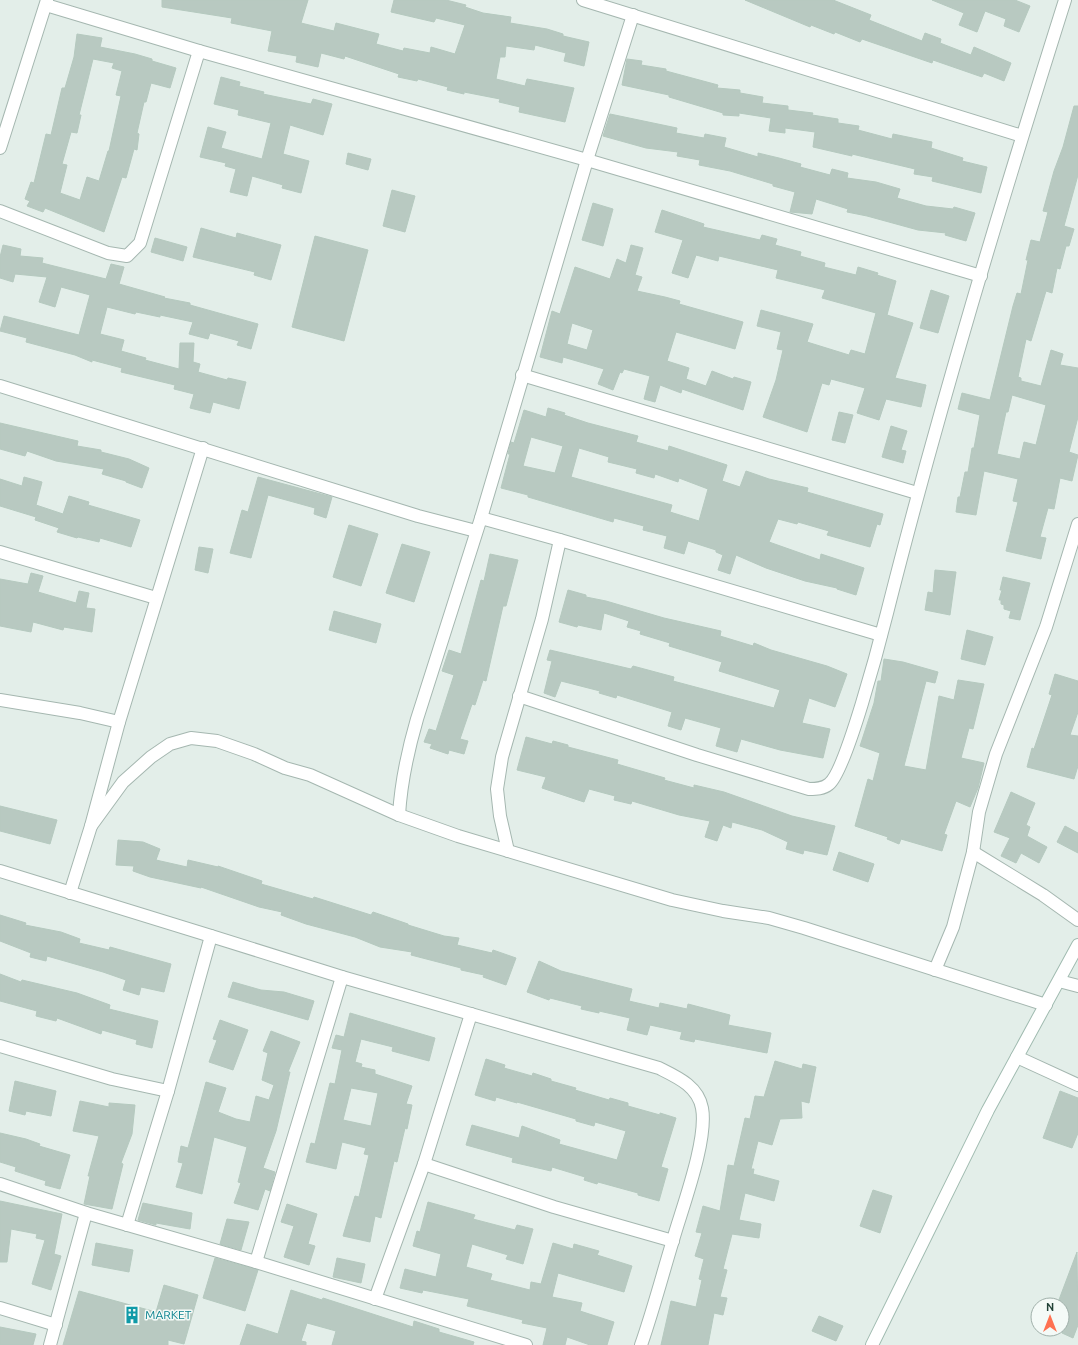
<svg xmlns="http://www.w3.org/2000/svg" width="1078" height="1345" font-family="Ubuntu,sans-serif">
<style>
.building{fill:#b8c9c1;stroke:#b5c9bf;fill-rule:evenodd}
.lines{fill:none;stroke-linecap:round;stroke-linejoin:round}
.street-casing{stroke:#a5b7b0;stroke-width:14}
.secondary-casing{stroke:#a0bbb0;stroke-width:14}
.street{stroke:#fff;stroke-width:12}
.secondary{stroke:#fff;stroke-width:12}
.labels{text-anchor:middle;stroke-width:3;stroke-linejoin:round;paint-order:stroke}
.culture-label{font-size:12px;fill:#0d838f;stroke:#f4faf7;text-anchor:start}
</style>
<rect width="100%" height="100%" fill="#e3eee9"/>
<g class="building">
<polygon points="162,0 308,0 301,23 334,31 336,23 379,34 376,44 403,51 404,48 430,53 431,47 455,54 465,25 436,18 434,22 391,12 394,0 446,0 466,5 465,7 483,13 511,17 510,23 547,29 563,34 563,36 589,42 584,66 564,61 566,53 535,45 534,50 506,46 505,57 500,57 496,79 525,86 527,79 574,88 565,122 519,112 520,107 499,102 500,99 464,92 464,94 447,90 448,87 418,79 417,81 398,77 399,74 345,56 344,59 321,53 318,67 296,62 297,56 268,51 272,31 231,23 232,18 162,7"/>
<polygon points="745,0 833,0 871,15 869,20 922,41 925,33 941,39 940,43 971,55 974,47 1011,63 1004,81 984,73 982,77 933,60 932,63 862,39 860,42 835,32 834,34 811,25 810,27"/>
<polygon points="932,0 1015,0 1030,6 1019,32 1004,26 1006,19 985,11 977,32 959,25 964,13"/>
<path d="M77 34 102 38 100 47 135 54 152 59V61L176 68 170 88 151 83 146 102H144L137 133 139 134 137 150 134 149 126 178 122 177 104 232 45 208 43 212 27 206 30 201 25 199 31 182 34 183 46 134 51 135 62 88H65L74 57ZM93 59 114 63 112 68 122 71 116 95 121 96 109 151H108L99 181 87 177 80 200 60 193 67 165 62 164 71 132 77 133 81 115H79Z"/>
<polygon points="627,59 642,61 641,65 666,69 666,71 718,85 717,88 740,90 740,93 763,97 762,103 788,106 788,110 813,113 812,115 838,119 838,123 859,126 858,130 892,139 893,134 932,142 931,148 963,158 962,161 987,167 981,193 932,181 933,177 914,174 915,169 852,154 852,156 813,147 815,132 785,128 785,133 769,131 771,118 739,113 739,116 723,115 723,113 669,97 669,95 622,85"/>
<polygon points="221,77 240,82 239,86 264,92 263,94 311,104 313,99 332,104 323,135 290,125 283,154 309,161 301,193 282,188 283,185 252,176 247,196 230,192 236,169 225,166 226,163 200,157 208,127 226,132 221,148 262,159 271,123 238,115 239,110 214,104"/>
<path d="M1074 106H1078V175L1064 226 1074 229 1069 246H1066L1060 269 1057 268 1052 293 1046 291 1031 341 1026 339 1018 377 1021 378V381L1041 386 1051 350 1063 354 1060 365 1078 368V417L1069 452 1078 455 1072 481 1060 478 1054 509 1048 508 1040 537 1046 538 1041 559 1006 551 1018 502 1013 501 1018 479 984 471 976 515 956 512 958 497H960L965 472H968L972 448H974L980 415 958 409 962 393 990 400 1013 306 1017 293 1021 294 1028 260H1026L1031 240 1040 242 1048 212 1043 211 1054 171 1063 147ZM1012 395 1046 405 1036 445 1024 442 1020 459 997 454 1006 412H1008Z"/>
<polygon points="610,114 677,128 676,133 704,138 705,134 726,138 724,147 758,157 758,153 779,158 801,164 800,167 830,175 832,169 848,173 847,178 876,182 900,189 897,198 926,206 953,209 954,207 975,213 966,241 945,235 946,233 918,230 867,216 847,212 848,209 816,199 812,214 790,212 795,192 773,186 773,184 730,171 699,165 700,160 677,156 678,152 646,148 603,136"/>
<polygon points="348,153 371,159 368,170 346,164"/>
<polygon points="392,190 415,196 405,232 383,226"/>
<polygon points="593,203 613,209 603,246 582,240"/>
<polygon points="662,210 704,224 703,227 760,240 762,235 777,239 775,245 801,252 800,256 825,263 824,267 856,275 858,267 878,273 877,275 896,281 887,315 913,323 895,378 926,385 921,407 886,399 879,420 857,413 865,388 831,379 829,385 822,383 807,432 763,417 776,380 783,350 777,349 781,332 757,326 761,310 813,324 807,342 849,355 851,350 865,354 876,313 822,298 825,290 776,278 778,270 719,256 718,261 696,255 688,278 672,273 683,240 655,232"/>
<polygon points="201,228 236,238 237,233 281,245 271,280 254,275 255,272 193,257"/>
<polygon points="315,236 368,250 344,341 292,327"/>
<polygon points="155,238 187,247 183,261 151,252"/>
<polygon points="3,245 21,249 20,256 43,258 42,263 106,279 111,264 124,267 119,284 165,297 164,298 190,303 190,305 258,324 251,349 237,345 239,341 210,333 208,339 189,334 193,322 160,315 160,317 136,312 135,314 107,307 100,334 124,340 121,351 146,358 145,360 179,369 180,343 194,343 193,362 200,364 198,372 227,380 228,378 246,382 239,409 213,402 210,413 190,408 194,394 174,389 175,385 121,372 122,368 92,360 92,362 75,355 26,342 27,338 0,331 4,316 79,335 90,295 61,287 55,307 39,302 47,277 15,274 13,282 0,278 0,257"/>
<path d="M631 245 643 248 635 275 642 277 637 291 665 297 680 301 679 304 743 322 735 349 676 332 667 361 689 368 686 379 706 386 712 371 733 379 734 377 751 382 743 410 682 389 681 393 660 385 655 402 644 399 650 376 624 369 622 373 620 372 613 390 598 384 604 369 563 357 562 363 540 357 552 311 560 314 575 267 610 279 617 259 626 263ZM572 323 593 330 587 350 567 344Z"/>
<polygon points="931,290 949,296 938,333 920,328"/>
<path d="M548 408 565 413 564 415 588 423 638 436 636 442 668 451 669 446 727 465 722 481 740 487 746 471 769 479 808 488 807 492 883 514 880 525 877 524 870 547 827 535 829 531 798 522 797 524 778 519 769 542 820 560 821 554 864 568 856 595 837 589V588L805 581 766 568 736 555 730 574 718 570 723 555 716 552V550L688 541 684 554 664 548 667 536 643 530 644 526 614 518 613 522 528 497V495L501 488 510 454H508L511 442 514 443 524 410 546 417ZM531 437 563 446 555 473 523 466ZM579 448 609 457 608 462 637 469 636 473 654 478 655 474 678 482 679 478 708 489 699 521 670 512 672 505 571 477Z"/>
<polygon points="839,412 853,415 845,443 832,440"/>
<polygon points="0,423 78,441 77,446 101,450 101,452 129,459 149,468 142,488 126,482 126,481 102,474 104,469 56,461 27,451 25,456 0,449"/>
<polygon points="891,426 907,431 901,450 906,451 903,463 882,457"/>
<polygon points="24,477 42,482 36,505 63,514 69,496 89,502 88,505 140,520 131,547 100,538 99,542 78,537 77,538 57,532 59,528 35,520 36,517 0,506 0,479 22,486"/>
<polygon points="258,477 332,497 326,518 314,514 315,508 268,495 251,558 230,553 242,510 248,512"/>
<polygon points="349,525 378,534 361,586 333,577"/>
<polygon points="402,544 430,552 414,602 386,593"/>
<polygon points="199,547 213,549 208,573 195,570"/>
<polygon points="490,554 518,560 506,606 503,606 486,681 483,680 475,705 472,704 460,739 468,741 464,754 449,750 448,754 430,748 432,744 424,742 429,729 436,731 454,675 442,671 449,650 461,654 481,580 484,581"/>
<polygon points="935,570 956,572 950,615 925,610 928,592 933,593"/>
<polygon points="31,573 43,576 38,592 76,603 79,591 89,593 86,608 95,609 92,632 64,627 63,630 33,622 31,632 0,626 0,579 28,584"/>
<polygon points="1003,577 1030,583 1020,620 1009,618 1011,611 1004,609 1004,605 1001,604 1001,600 999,600 1002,590 1000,590"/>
<polygon points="568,590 586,595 586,597 606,601 664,618 721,631 720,636 753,646 754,643 771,650 827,666 847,674 835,707 809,698 802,723 830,729 823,758 780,750 741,739 737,752 716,746 721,728 685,718 681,730 668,726 672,712 617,695 616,698 599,693 600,691 561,681 555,697 544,693 552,661 547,660 550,650 631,669 633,666 674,677 673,681 774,708 780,690 719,671 722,662 669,646 670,643 640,634 641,631 627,627 629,621 604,613 601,630 578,625 577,627 559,622"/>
<polygon points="334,611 381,624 376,643 329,630"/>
<polygon points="967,630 993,637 985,665 961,659"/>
<polygon points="884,659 903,662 938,672 935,683 926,681 904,766 926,770 939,696 954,700 958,680 984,684 973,729 969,728 961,758 984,763 978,788 970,807 956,801 944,834 947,835 942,851 901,839 899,844 887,839 888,837 855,826 868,779 873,781 880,753 860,746 874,703 878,681 881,681"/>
<polygon points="1055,674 1078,681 1078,712 1070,735 1078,736 1078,766 1074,779 1027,767 1032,748 1034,749 1052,695 1049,694"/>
<polygon points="526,737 552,744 553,741 568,745 568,747 618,760 617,764 665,778 664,780 694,788 694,785 724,792 792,816 835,826 827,855 804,850 803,854 786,849 788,842 762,830 732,822 731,828 723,825 717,841 705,837 710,821 679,815 632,801 631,804 614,800 615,796 589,789 584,802 542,788 546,777 517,770"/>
<polygon points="1011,792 1035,803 1026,825 1030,827 1027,836 1047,847 1039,863 1021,853 1016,863 1001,856 1010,838 994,832"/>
<polygon points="0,806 57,820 50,844 0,831"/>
<polygon points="1065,826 1078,833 1078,853 1057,842"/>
<polygon points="118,840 143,842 160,849 156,860 187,867 188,860 218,867 218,866 262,881 261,884 313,899 314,897 371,915 373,912 408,924 408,925 444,936 459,938 457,945 492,953 493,950 516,958 506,985 483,977 484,975 461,970 461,968 411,955 412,952 380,947 355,937 306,924 281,915 282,912 259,907 201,887 201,888 150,877 133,871 134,866 116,865"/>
<polygon points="839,852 874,864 868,882 833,870"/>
<polygon points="0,915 26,923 25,925 61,932 80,939 79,943 109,950 110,947 171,964 164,992 141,987 139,995 123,990 126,980 103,972 47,956 46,961 30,957 31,953 0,941"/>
<polygon points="539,961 561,971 632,989 629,1001 659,1008 660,1003 687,1009 688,1004 730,1015 728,1025 771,1033 767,1053 695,1039 694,1042 680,1039 682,1032 650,1025 647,1035 627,1030 630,1018 599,1011 599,1013 581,1009 582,1006 550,998 549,1000 527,992"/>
<polygon points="0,974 21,982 22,980 77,993 110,1005 109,1009 158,1021 152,1048 136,1044 137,1040 102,1030 101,1034 57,1018 56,1021 36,1016 37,1011 0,1001"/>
<polygon points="233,982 261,990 284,992 314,1001 308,1020 228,997"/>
<path d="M350 1013 435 1038 429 1061 392 1051 393 1047 361 1039 355 1062 362 1064 361 1067 375 1070V1074L412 1086 406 1104 412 1105 407 1129 405 1128 397 1162 394 1161 381 1218 375 1216 370 1242 343 1236 355 1196 359 1197 369 1155 364 1154 366 1148 342 1142 336 1169 306 1162 311 1143 315 1144 330 1083 335 1084 342 1050 332 1048 336 1035 344 1037ZM351 1088 378 1093 371 1126 343 1120Z"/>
<polygon points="220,1020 248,1030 233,1070 209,1062 217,1040 213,1039"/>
<polygon points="271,1031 300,1042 288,1072 290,1072 276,1131 263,1168 275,1172 270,1191 265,1189 258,1210 234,1203 241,1183 238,1182 247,1147 214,1137 202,1194 176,1187 183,1163 178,1162 181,1146 188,1148 206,1082 226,1088 218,1112 236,1119 250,1122 256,1096 269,1100 274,1085 262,1080 268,1053 263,1051"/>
<polygon points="486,1059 505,1065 504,1068 532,1076 533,1073 551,1079 551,1081 576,1088 575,1090 609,1100 610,1098 628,1103 628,1106 660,1115 660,1113 676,1118 661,1167 668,1169 659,1201 638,1195 638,1193 598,1182 597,1184 584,1180 585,1177 552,1167 551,1171 512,1162 513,1158 466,1145 472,1125 519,1138 522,1126 560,1140 559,1144 617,1160 626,1131 595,1122 594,1126 576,1121 576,1119 517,1102 517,1103 496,1097 495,1101 475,1095"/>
<polygon points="775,1061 802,1069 803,1064 816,1067 809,1103 801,1101 802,1118 780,1119 772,1145 758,1141 751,1169 754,1169 753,1174 779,1181 774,1201 745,1193 739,1220 761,1224 759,1238 732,1234 723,1269 727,1270 720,1297 727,1298 723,1315 714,1313 708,1345 661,1345 671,1301 696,1307 702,1280 699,1279 704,1259 695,1256 702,1233 696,1232 703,1206 720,1211 728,1165 734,1166 745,1118 750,1119 755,1096 764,1097"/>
<polygon points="15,1081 56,1091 51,1116 26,1111 25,1115 9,1111"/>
<polygon points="1060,1091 1078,1098 1078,1133 1072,1148 1043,1138"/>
<polygon points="80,1101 109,1107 109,1103 135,1105 132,1134 121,1163 123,1164 112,1209 84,1204 90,1176 88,1176 99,1136 73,1131"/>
<polygon points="0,1133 26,1139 40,1144 39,1146 70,1155 60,1189 45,1185 46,1181 15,1171 16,1167 0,1162"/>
<polygon points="873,1190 892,1196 880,1233 860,1226"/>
<polygon points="0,1201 62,1214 54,1254 61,1256 51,1290 32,1284 45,1240 36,1238 37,1234 11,1229 7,1262 0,1262"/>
<polygon points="428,1202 475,1215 473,1219 515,1230 517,1225 533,1229 523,1264 506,1259 508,1255 472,1244 466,1267 492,1274 490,1280 530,1290 531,1282 541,1284 553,1243 573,1249 574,1244 599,1251 597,1255 632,1266 624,1292 558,1273 552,1297 582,1303 580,1311 614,1322 607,1345 590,1345 567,1337 565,1345 543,1345 547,1328 522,1323 523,1320 467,1306 469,1299 423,1290 422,1293 400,1288 405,1269 436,1277 441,1254 413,1246 417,1231 420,1232"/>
<polygon points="143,1203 192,1213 190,1229 156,1223 156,1225 138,1220"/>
<polygon points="287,1204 317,1214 308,1244 315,1246 309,1265 284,1257 294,1226 281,1222"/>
<polygon points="227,1219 249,1222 241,1250 220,1244"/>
<polygon points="96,1243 133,1250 129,1272 92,1265"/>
<polygon points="1077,1252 1078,1325 1073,1338 1062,1333 1062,1305 1057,1305"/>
<polygon points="215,1258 258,1270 245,1311 203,1298"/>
<polygon points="337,1258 365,1264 361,1283 333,1277"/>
<polygon points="164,1285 198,1295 184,1344 168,1340 168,1345 63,1345 79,1291 156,1312"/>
<polygon points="291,1290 322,1300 323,1298 413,1327 414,1321 439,1329 439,1332 474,1342 473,1345 332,1345 336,1331 307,1323 301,1341 306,1342 306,1345 240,1345 247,1324 278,1334"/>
<polygon points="819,1316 843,1326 836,1341 812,1331"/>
<polygon points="0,1327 36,1334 33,1345 0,1345"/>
</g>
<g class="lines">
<g class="street-casing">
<g id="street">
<polyline points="583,0 1022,136"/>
<polyline points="46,5 199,51 587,160 981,276"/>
<polyline points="0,148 47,0"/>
<polyline points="0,211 108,253 127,256 140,243 199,51"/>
<polyline points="522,375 917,493"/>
<polyline points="0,386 418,516 476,531"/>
<polyline points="481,518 560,540 881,635"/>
<polyline points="0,552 156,598"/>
<path d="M519 696 697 755 809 789C816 789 823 789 829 784 846 771 880 641 887 613 939 407 1001 203 1065 0"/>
<polyline points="0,700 80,713 119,722"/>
<path d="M399 815C401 782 408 750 417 719L481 518 587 160 633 15"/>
<polyline points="91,826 123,782 151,757 170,744 191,738 217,741 254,754 285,768 310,775 399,815 458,836 672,900 723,911 769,918 804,928 1046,1005"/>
<polyline points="508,851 500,816 497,789 502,757 542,619 560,540"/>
<polyline points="973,852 1043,895 1078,920"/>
<path d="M0 871 211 936 342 977 659 1068C677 1077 698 1086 702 1108 708 1140 682 1208 673 1240 662 1276 653 1311 641 1345"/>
<polyline points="70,893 91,826 119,722 203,448"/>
<polyline points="935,970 953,927 973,852 979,812 996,754 1046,627 1078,524"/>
<polyline points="1059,981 1078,986"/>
<polyline points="0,1046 112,1079 168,1091"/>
<polyline points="1017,1057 1078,1085"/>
<polyline points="424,1164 554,1207 673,1241"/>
<polyline points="0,1184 86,1213 256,1262 526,1345"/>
<polyline points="127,1225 168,1091 211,936"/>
<polyline points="256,1262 342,977"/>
<polyline points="375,1299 424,1164 471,1014"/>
<polyline points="0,1308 56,1325"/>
<polyline points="50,1345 86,1213"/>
</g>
</g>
<g class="secondary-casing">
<polyline id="secondary" points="872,1345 988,1110 1078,945"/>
</g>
<use href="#street" class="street"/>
<use href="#secondary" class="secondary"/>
</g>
<defs>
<g id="building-bare" transform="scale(1.38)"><path d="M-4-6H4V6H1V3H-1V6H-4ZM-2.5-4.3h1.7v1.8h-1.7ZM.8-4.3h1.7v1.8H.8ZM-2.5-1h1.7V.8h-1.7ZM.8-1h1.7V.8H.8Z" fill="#0f9aa8" stroke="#f4faf7" stroke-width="2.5" paint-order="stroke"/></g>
</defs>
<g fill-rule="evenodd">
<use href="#building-bare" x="132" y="1315"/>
</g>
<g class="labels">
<g class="culture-label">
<text x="145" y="1319">MARKET</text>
</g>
</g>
<g transform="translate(1050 1317)"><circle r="19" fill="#f4faf7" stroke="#a0b0aa"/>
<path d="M0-3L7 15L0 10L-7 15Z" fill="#fe7151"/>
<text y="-6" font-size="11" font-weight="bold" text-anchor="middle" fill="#214237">N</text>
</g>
</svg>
